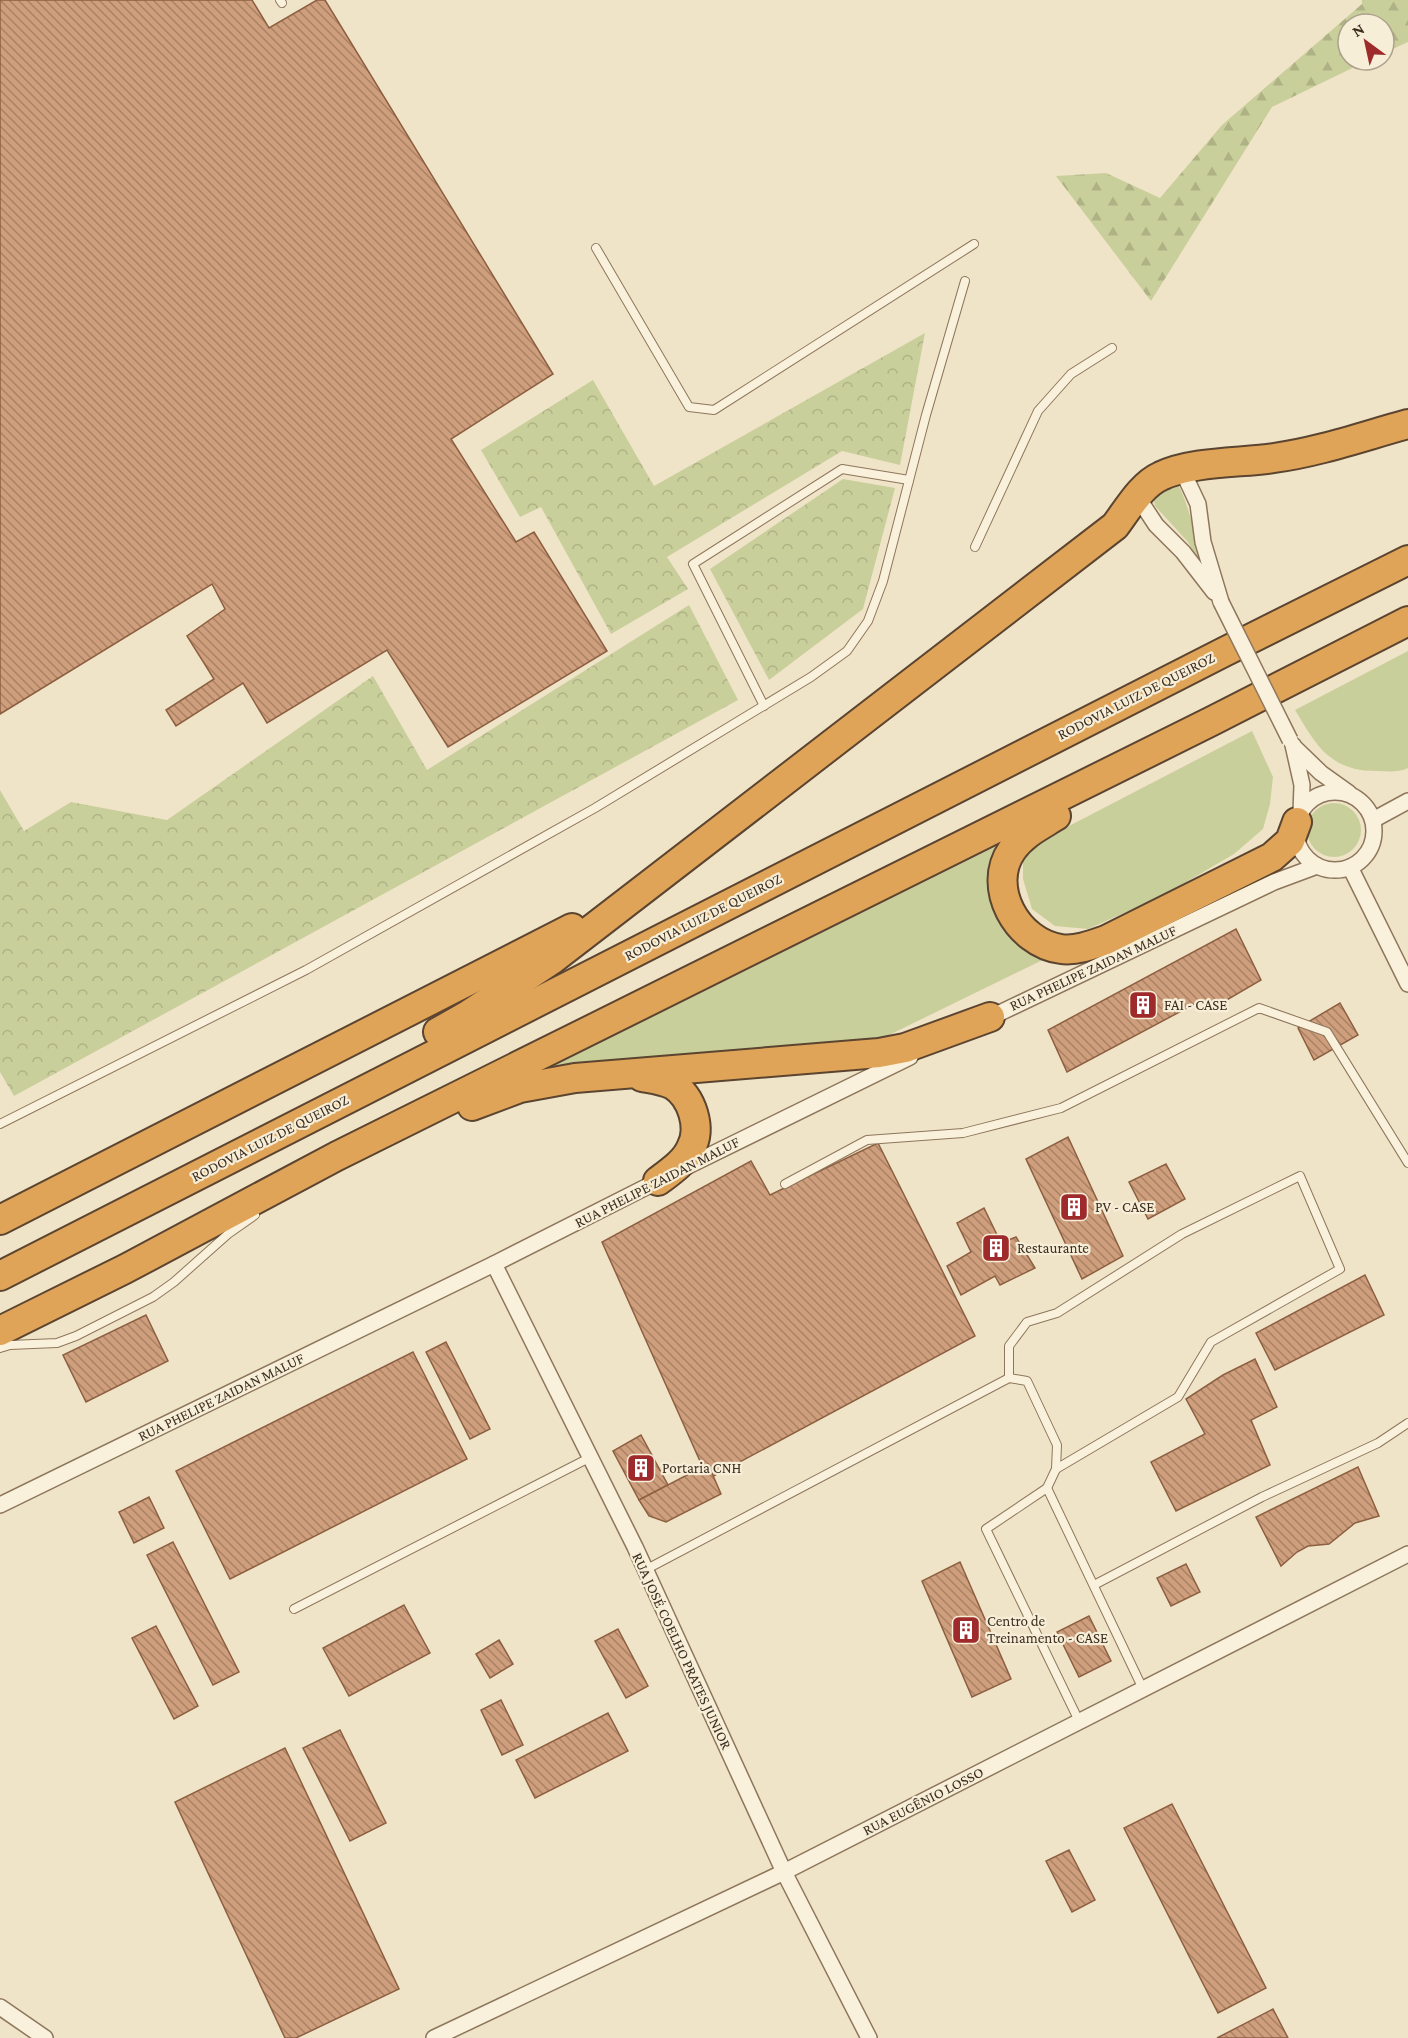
<svg xmlns="http://www.w3.org/2000/svg" width="1408" height="2038" font-family="'Crimson Pro',serif">
<style>
.grass{fill:#c9cf9b}
.forest{fill:url(#forest-firs)}
.park{fill:url(#park-crowns)}
.building{fill:url(#building-back-hatch);stroke:#8d5f41;stroke-width:1.5}
.lines{fill:none;stroke-linecap:round;stroke-linejoin:round}
.service-casing{stroke:#8d765c;stroke-width:10}
.minor-casing{stroke:#8d765c;stroke-width:18}
.motorway-casing{stroke:#5b4430;stroke-width:32}
.service{stroke:#faf1dc;stroke-width:8}
.minor{stroke:#faf1dc;stroke-width:15}
.motorway{stroke:#e0a458;stroke-width:28}
.minor-bridge-casing{stroke:#8d765c;stroke-width:18;stroke-linecap:butt}
.minor-bridge{stroke:#faf1dc;stroke-width:15}
.labels{text-anchor:middle;stroke-width:4.5;stroke-linejoin:round;paint-order:stroke}
.street-label{font-size:15px;fill:#3d2e20;stroke:#f7eed8}
.poi-label{font-size:15px;fill:#3d2e20;stroke:#f7eed8;text-anchor:start}
</style>
<defs>
<pattern id="forest-firs" width="22" height="20" patternUnits="userSpaceOnUse" patternTransform="scale(1.5)"><rect width="22" height="20" fill="#c9cf9b"/><path d="M5 1l3.5 6h-7zM16 11l3.5 6h-7z" fill="#aeb285"/></pattern>
<pattern id="park-crowns" width="20" height="18" patternUnits="userSpaceOnUse" patternTransform="scale(1.5)"><rect width="20" height="18" fill="#c9cf9b"/><path d="M2 6a3 3 0 1 1 6 0M12 15a3 3 0 1 1 6 0" fill="none" stroke="#aeb285"/></pattern>
<pattern id="building-back-hatch" width="6" height="6" patternUnits="userSpaceOnUse" patternTransform="scale(1.5)"><rect width="6" height="6" fill="#cf9f7d"/><path d="M-1 5l2 2M0 0l6 6M5-1l2 2" fill="none" stroke="#a98266"/></pattern>
</defs>
<rect width="100%" height="100%" fill="#f0e4c8"/>
<g class="grass">
<path d="M1177 482C1191 509 1196 543 1205 572L1188 542 1155 506 1153 495Z"/>
<path d="M1408 651V768C1398 773 1387 771 1376 771 1330 771 1316 745 1295 710Z"/>
<polygon points="1252,731 1273,777 1270,804 1263,829 1234,854 1164,895 1088,929 1055,926 1032,909 1023,879 1023,860 1042,840"/>
<circle cx="1334" cy="830" r="27"/>
<polygon points="1013,838 997,888 1055,954 887,1036 868,1042 545,1069"/>
</g>
<polygon class="forest" points="1362,0 1408,0 1408,42 1384,53 1384,24 1348,24 1348,60 1369,60 1272,107 1151,301 1056,176 1106,173 1160,198 1222,125 1362,4"/>
<g class="park">
<polygon points="925,333 900,465 842,451 667,557 688,589 611,634 541,507 520,517 481,450 593,380 654,486"/>
<polygon points="843,479 895,488 863,609 769,680 710,569"/>
<polygon points="689,605 738,700 14,1096 0,1072 0,790 24,831 71,802 167,820 373,676 427,770"/>
</g>
<g class="building">
<polygon points="0,0 252,0 269,28 317,0 325,0 553,374 451,439 516,542 534,532 607,651 448,747 387,650 267,723 243,683 176,726 166,710 214,679 187,636 225,609 212,584 0,714"/>
<polygon points="1236,929 1261,980 1208,1011 1202,1000 1067,1072 1048,1030"/>
<polygon points="1340,1003 1358,1035 1314,1060 1298,1028"/>
<polygon points="1068,1137 1123,1256 1082,1279 1026,1159"/>
<polygon points="878,1143 975,1336 708,1479 602,1242 751,1161 770,1195"/>
<polygon points="1166,1164 1185,1199 1148,1219 1129,1182"/>
<polygon points="984,1208 1001,1243 1016,1237 1035,1268 1000,1285 995,1276 961,1295 947,1266 971,1252 957,1223"/>
<polygon points="1365,1275 1384,1315 1275,1370 1256,1333"/>
<polygon points="146,1315 168,1361 86,1402 63,1355"/>
<polygon points="446,1342 490,1429 470,1439 426,1352"/>
<polygon points="413,1352 467,1459 230,1579 176,1471"/>
<polygon points="1255,1359 1277,1407 1251,1420 1270,1465 1176,1511 1151,1462 1205,1434 1186,1399 1223,1375"/>
<polygon points="641,1435 668,1485 639,1500 613,1451"/>
<polygon points="708,1464 721,1494 666,1522 649,1516 639,1500"/>
<polygon points="1358,1467 1379,1516 1355,1523 1329,1544 1308,1546 1297,1552 1281,1566 1256,1517"/>
<polygon points="149,1497 164,1528 134,1543 119,1512"/>
<polygon points="173,1542 239,1672 213,1685 147,1555"/>
<polygon points="960,1562 1011,1679 972,1697 922,1581"/>
<polygon points="1186,1564 1200,1592 1171,1606 1157,1578"/>
<polygon points="404,1605 430,1653 349,1696 323,1648"/>
<polygon points="1089,1616 1111,1661 1079,1677 1057,1632"/>
<polygon points="156,1626 198,1706 174,1719 132,1638"/>
<polygon points="618,1629 648,1686 626,1698 595,1641"/>
<polygon points="499,1640 513,1664 490,1678 476,1654"/>
<polygon points="501,1700 523,1745 502,1755 481,1710"/>
<polygon points="608,1713 628,1751 535,1798 516,1760"/>
<polygon points="340,1730 386,1823 350,1841 303,1748"/>
<polygon points="285,1748 399,1989 296,2038 285,2038 175,1802"/>
<polygon points="1172,1804 1266,1988 1218,2013 1124,1828"/>
<polygon points="1069,1850 1095,1900 1072,1912 1046,1861"/>
<polygon points="1273,2009 1288,2038 1217,2038"/>
</g>
<g class="lines">
<g class="service-casing">
<g id="service">
<polyline points="280,0 282,3"/>
<polyline points="596,248 689,407 714,410 974,244"/>
<polyline points="975,547 1038,411 1071,374 1112,348"/>
<polyline points="764,706 693,564 842,469 909,480"/>
<polyline points="0,1124 306,970 595,808 811,677 847,651 868,621 883,581 926,415 965,281"/>
<polyline points="785,1184 867,1140 963,1133 1061,1108 1259,1008 1327,1032 1408,1163"/>
<polyline points="0,1348 10,1345 57,1343 76,1336 153,1297 174,1282 228,1234 255,1215"/>
<polyline points="1009,1378 1009,1346 1027,1322 1057,1313 1182,1234 1300,1176 1340,1269 1211,1342 1178,1397 1056,1469 1047,1488"/>
<polyline points="645,1570 1009,1378 1027,1381 1057,1445 1056,1469"/>
<polyline points="1094,1585 1262,1497 1378,1443 1408,1423"/>
<polyline points="294,1609 591,1457"/>
<polyline points="1079,1721 986,1529 1047,1488 1143,1689"/>
</g>
</g>
<g class="minor-casing">
<g id="minor">
<polyline points="1182,470 1198,504 1203,542 1221,602"/>
<polyline points="1137,496 1156,525 1183,552 1214,592"/>
<polyline points="1293,745 1302,785 1301,812"/>
<polyline points="1294,747 1321,773 1349,793"/>
<circle cx="1335" cy="831" r="39"/>
<polyline points="1373,820 1408,801"/>
<polyline points="1350,867 1408,984"/>
<polyline points="985,1020 1274,882 1317,866"/>
<polyline points="684,1168 910,1057"/>
<polyline points="494,1264 635,1547 784,1872 869,2038"/>
<polyline points="0,1505 494,1264 662,1179"/>
<polyline points="0,2007 45,2038"/>
<polyline points="434,2038 784,1872 1408,1554"/>
</g>
</g>
<g class="motorway-casing">
<g id="motorway">
<path d="M1056 816C1040 826 1023 834 1012 850 986 887 1017 943 1061 949 1076 951 1092 945 1106 940L1272 857 1290 841 1297 822"/>
<path d="M438 1032 468 1015 553 959 1115 526C1128 509 1141 485 1161 476 1192 461 1241 463 1274 458 1319 452 1364 436 1408 424"/>
<path d="M642 1077C653 1079 663 1080 673 1085 692 1097 702 1128 691 1148 685 1162 670 1172 658 1181"/>
<polyline points="472,1106 520,1088 575,1078 879,1053 905,1048 990,1017"/>
<polyline points="0,1220 572,928"/>
<polyline points="0,1276 1224,652 1408,560"/>
<polyline points="0,1331 125,1269 337,1156 1212,721 1408,621"/>
</g>
</g>
<use href="#service" class="service"/>
<use href="#minor" class="minor"/>
<use href="#motorway" class="motorway"/>
<g class="minor-bridge-casing">
<polyline id="minor-bridge" points="1221,602 1290,740"/>
</g>
<use href="#minor-bridge" class="minor-bridge"/>
</g>
<defs>
<g id="building-square" transform="scale(1.5)"><rect x="-9" y="-9" width="18" height="18" rx="4" fill="#9e2a2b" stroke="#f7eed8"/><path d="M-4-6H4V6H1V3H-1V6H-4ZM-2.5-4.3h1.7v1.8h-1.7ZM.8-4.3h1.7v1.8H.8ZM-2.5-1h1.7V.8h-1.7ZM.8-1h1.7V.8H.8Z" fill="#fff"/></g>
</defs>
<g fill-rule="evenodd">
<use href="#building-square" x="1143" y="1005"/>
<use href="#building-square" x="1074" y="1207"/>
<use href="#building-square" x="996" y="1248"/>
<use href="#building-square" x="641" y="1468"/>
<use href="#building-square" x="966" y="1630"/>
</g>
<g class="labels">
<g class="street-label">
<text transform="translate(1136 696) rotate(-27)" y="5">RODOVIA LUIZ DE QUEIROZ</text>
<text transform="translate(703 917) rotate(-27)" y="5">RODOVIA LUIZ DE QUEIROZ</text>
<text transform="translate(1093 968) rotate(-25)" y="5">RUA PHELIPE ZAIDAN MALUF</text>
<text transform="translate(270 1138) rotate(-27)" y="5">RODOVIA LUIZ DE QUEIROZ</text>
<text transform="translate(657 1182) rotate(-27)" y="5">RUA PHELIPE ZAIDAN MALUF</text>
<text transform="translate(221 1397) rotate(-26)" y="5">RUA PHELIPE ZAIDAN MALUF</text>
<text transform="translate(682 1651) rotate(65)" y="5">RUA JOSÉ COELHO PRATES JUNIOR</text>
<text transform="translate(923 1801) rotate(-27)" y="5">RUA EUGÊNIO LOSSO</text>
</g>
<g class="poi-label">
<text x="1164" y="1010">FAI - CASE</text>
<text x="1095" y="1212">PV - CASE</text>
<text x="1017" y="1253">Restaurante</text>
<text x="662" y="1473">Portaria CNH</text>
<text x="987" y="1626">Centro de<tspan x="987" dy="17">Treinamento - CASE</tspan></text>
</g>
</g>
<g transform="translate(1366 42) rotate(327)"><circle r="28" fill="#f7eed8" stroke="#ada18e" stroke-width="1.5"/>
<path d="M0-4.5L10 22L0 15L-10 22Z" fill="#9e2a2b"/>
<text y="-9" font-size="16" font-weight="bold" text-anchor="middle" fill="#3d2e20">N</text>
</g>
</svg>
